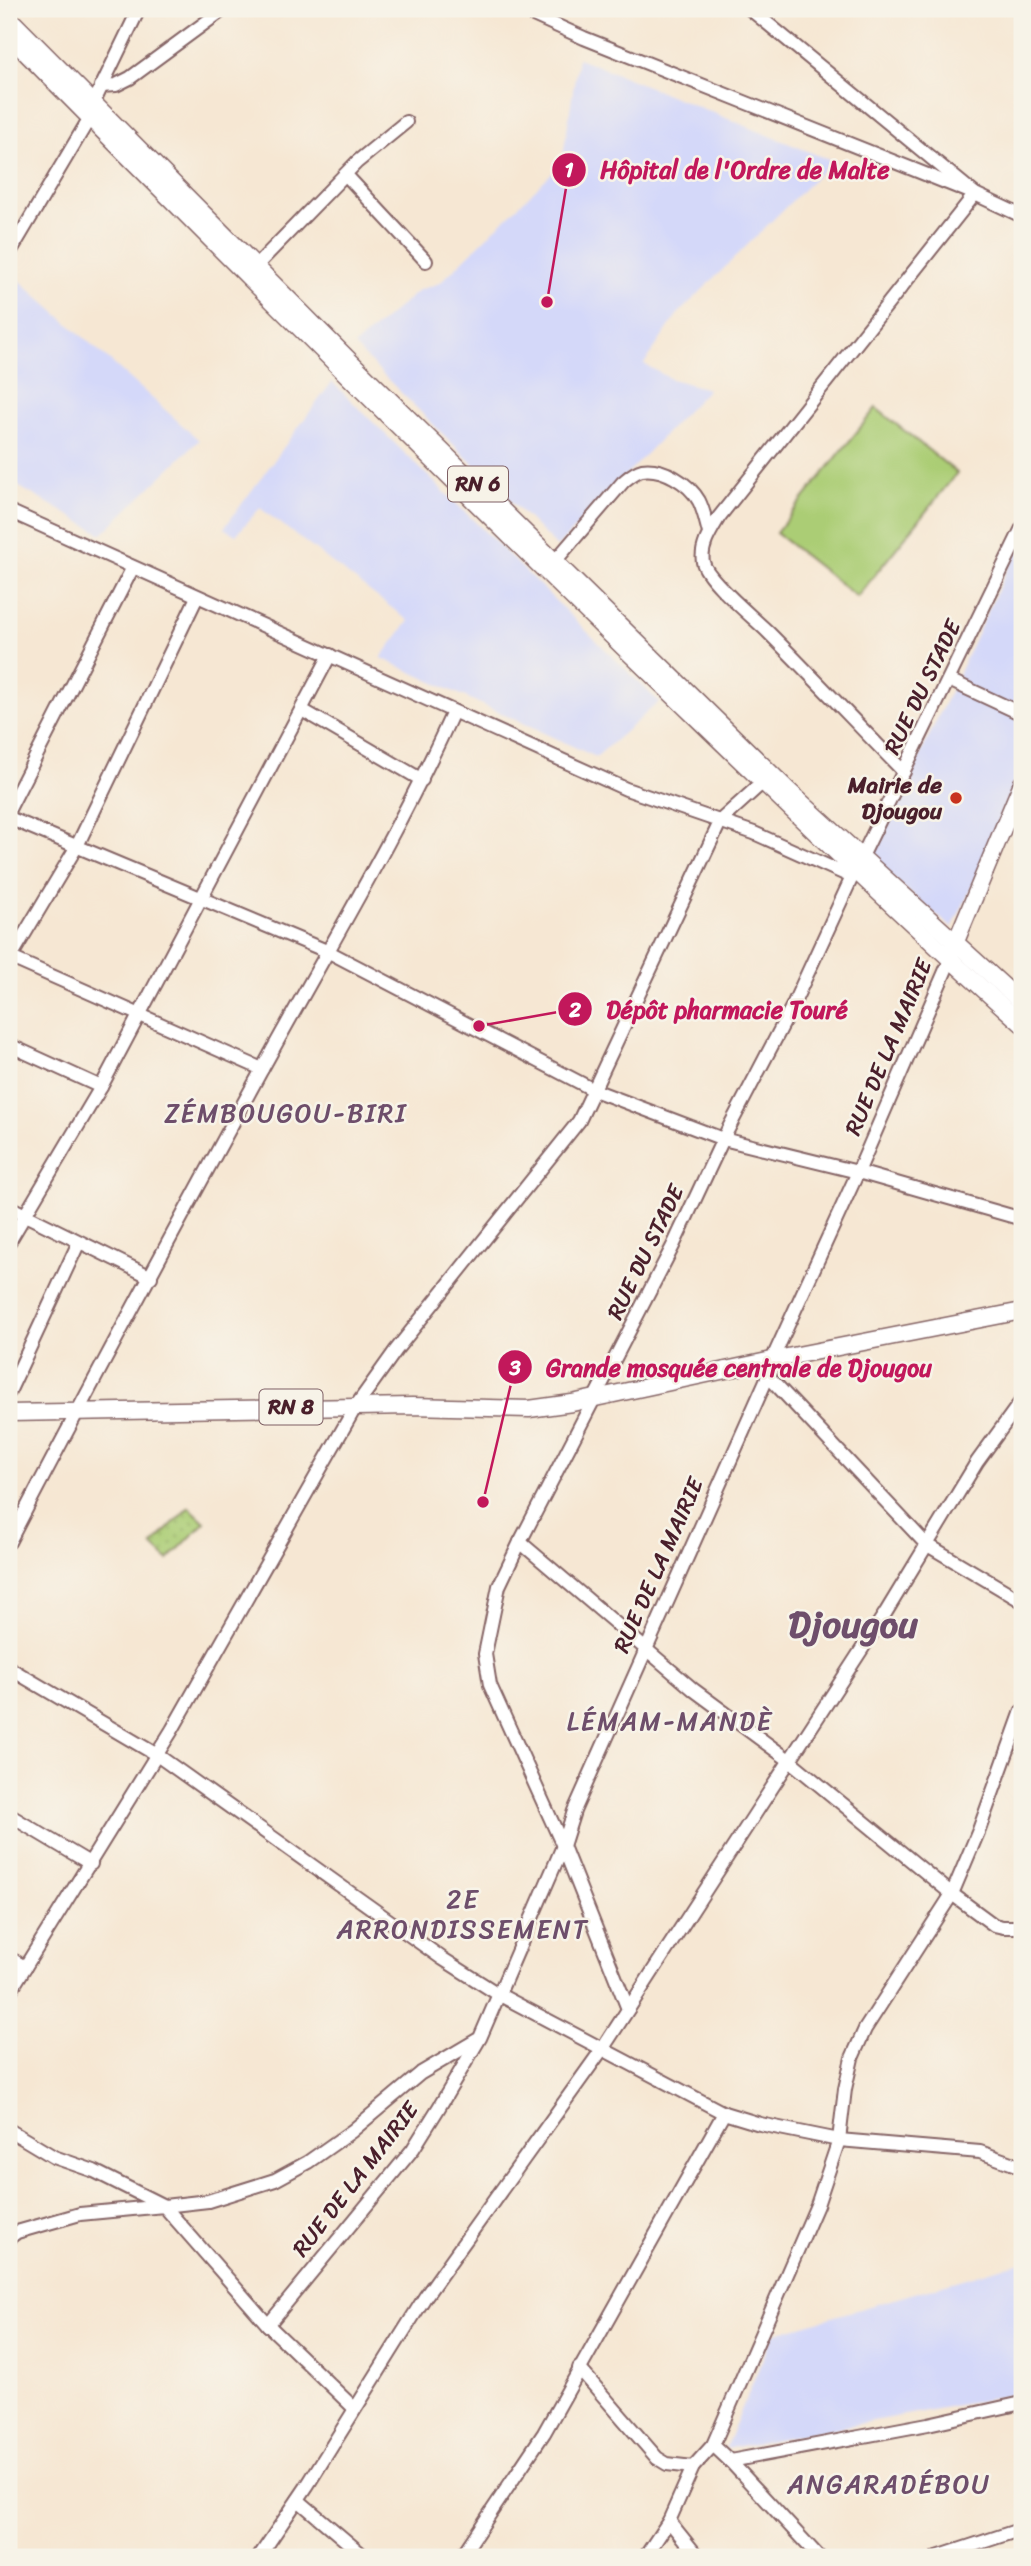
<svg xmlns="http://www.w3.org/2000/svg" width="1031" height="2566" font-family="Sriracha,sans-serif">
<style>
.built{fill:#d4d8f9}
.grass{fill:#abcd75;stroke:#7a7650;stroke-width:2}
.park{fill:url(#park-dots);stroke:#7a7650;stroke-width:2}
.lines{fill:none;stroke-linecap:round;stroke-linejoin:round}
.minor-casing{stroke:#866566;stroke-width:16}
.major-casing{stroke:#866566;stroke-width:19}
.minor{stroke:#fff;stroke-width:12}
.major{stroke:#fff;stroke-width:16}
.poi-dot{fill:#c8321e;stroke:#f7f3e8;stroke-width:2.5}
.labels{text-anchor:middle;stroke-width:5;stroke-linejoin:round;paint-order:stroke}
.shield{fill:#f7f3e8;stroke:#7e5f64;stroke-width:2}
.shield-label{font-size:21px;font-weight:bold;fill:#4a1f2b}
.street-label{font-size:23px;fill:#4a1f2b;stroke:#f7f3e8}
.poi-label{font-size:23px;font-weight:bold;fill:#4a1f2b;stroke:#f7f3e8;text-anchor:end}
.quarter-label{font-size:26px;letter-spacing:2px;fill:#6e4e6b;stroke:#f7f3e8}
.town-label{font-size:37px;font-weight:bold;fill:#6e4e6b;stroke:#f7f3e8}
.leader{fill:none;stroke:#c2185b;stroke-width:2.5}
.callout-dot{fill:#c2185b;stroke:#f7f3e8;stroke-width:2.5}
.mark-label{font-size:21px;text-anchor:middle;font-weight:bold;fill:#fff}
.callout-label{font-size:24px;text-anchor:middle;font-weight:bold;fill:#c2185b;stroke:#f7f3e8;stroke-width:5;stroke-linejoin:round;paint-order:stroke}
</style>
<defs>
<pattern id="park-dots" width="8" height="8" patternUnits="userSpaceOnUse" patternTransform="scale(1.75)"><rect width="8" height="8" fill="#abcd75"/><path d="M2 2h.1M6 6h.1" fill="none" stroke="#95b065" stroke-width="1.8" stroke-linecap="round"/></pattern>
</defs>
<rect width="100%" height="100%" fill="#f7f3e8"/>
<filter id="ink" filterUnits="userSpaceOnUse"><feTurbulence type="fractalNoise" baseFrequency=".0143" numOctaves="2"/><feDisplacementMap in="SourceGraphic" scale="14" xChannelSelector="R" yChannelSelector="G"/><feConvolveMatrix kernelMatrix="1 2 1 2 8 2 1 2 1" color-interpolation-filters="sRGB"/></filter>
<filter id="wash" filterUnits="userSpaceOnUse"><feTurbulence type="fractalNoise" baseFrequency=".00686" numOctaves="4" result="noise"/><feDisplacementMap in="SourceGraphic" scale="28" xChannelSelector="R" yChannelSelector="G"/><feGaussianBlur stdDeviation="1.57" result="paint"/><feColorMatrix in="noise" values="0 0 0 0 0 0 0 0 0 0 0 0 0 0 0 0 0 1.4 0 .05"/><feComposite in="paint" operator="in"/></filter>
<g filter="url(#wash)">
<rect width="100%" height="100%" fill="#f6e7d3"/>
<g class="built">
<polygon points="578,58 832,161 677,315 644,364 671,379 708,389 557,547 354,346 419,290 440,283 562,163"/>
<polygon points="9,271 199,440 102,534 9,481"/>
<polygon points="332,382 659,702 596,757 381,658 409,621 260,508 236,535 224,528"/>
<polygon points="1022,538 1022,784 952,928 871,860"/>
<polygon points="1022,2262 1022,2393 725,2449 773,2334"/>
</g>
<polygon class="grass" points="876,408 957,473 857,597 776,533"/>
<polygon class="park" points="189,1507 205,1522 168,1560 152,1545"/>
</g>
<g filter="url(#ink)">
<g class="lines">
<g class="minor-casing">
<g id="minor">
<path d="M520 9 584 38 975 194 719 517C712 529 700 546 703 562 706 579 754 618 768 632 814 678 859 726 904 772"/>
<polyline points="750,9 975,194 1022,216"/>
<polyline points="101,86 116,85 130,78 224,9"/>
<polyline points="346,175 426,261"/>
<polyline points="9,254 89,119 94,102 139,9"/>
<polyline points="250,272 357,162 406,122"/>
<polyline points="9,511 626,789 754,833 852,877"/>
<path d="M556 560 623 482C629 477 634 472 642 470 663 467 689 483 699 501 704 511 706 522 709 533"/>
<polyline points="949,680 1022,714"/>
<polyline points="302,710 422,780"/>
<polyline points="9,809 132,569"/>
<polyline points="9,818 329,952 594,1090 723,1139 858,1172 1022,1219"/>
<polyline points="9,957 262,1069"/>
<polyline points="9,960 77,846 197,597"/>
<polyline points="9,1045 101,1087"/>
<polyline points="9,1207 151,1277"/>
<polyline points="9,1242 101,1087 330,655"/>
<polyline points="768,1376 926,1544 1022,1601"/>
<polyline points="9,1392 79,1242"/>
<path d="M9 1542C91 1384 176 1227 261 1071 326 952 397 836 453 712"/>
<polyline points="520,1542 694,1690 789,1760 952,1894 994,1925 1003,1927 1022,1927"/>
<polyline points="9,1668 157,1755 443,1959 498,1994 724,2113 760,2124 839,2140 980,2152 1022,2167"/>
<polyline points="9,1815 91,1864"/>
<polyline points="9,1958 25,1967"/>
<polyline points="9,1993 172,1730 356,1406 396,1350 579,1121 721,820 763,782 770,779"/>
<polyline points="628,2009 563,1846 490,1685 485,1654 499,1586 520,1542 673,1246 723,1139 792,1007 852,877 1022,528"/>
<polyline points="9,2130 54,2157 94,2171 164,2206 208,2201 275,2180 308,2162 352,2131 421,2073 477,2040"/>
<polyline points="9,2238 17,2232 80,2214 164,2206 268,2325 354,2408"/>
<polyline points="268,2325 413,2149 438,2109 480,2038 563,1846 574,1811 768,1376 772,1360 858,1172 950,960"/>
<polyline points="579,2368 657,2458 667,2464 693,2467"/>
<polyline points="713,2445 730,2461 928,2424 1022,2403"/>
<polyline points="730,2461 819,2557"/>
<polyline points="298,2500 365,2557"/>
<polyline points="669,2521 698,2557"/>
<polyline points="259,2557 307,2486 425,2297 603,2048 886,1612 977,1462 1022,1400"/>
<polyline points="461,2557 544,2433 724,2113"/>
<polyline points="645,2557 669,2521 693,2467 713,2445 817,2205 839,2140 845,2089 852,2058 865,2029 952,1894 979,1830 1022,1711"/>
<polyline points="937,2557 1022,2529"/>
</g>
</g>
<g class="major-casing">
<g id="major">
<polyline points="9,18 349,360 789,791 1022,1003"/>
<path d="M9 36C212 242 417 446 624 648 756 775 886 903 1022 1024"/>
<polyline points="952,951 1022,783"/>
<polyline points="9,1413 412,1406 529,1409 572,1403 772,1360 1022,1311"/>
</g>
</g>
<use href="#minor" class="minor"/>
<use href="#major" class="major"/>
</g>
</g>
<circle class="poi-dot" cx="956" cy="798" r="7"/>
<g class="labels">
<g class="shield">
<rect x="448" y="466.5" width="60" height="35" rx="5"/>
<rect x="259.5" y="1389.5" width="63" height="35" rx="5"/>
</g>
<g class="shield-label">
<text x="478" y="491">RN 6</text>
<text x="291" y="1414">RN 8</text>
</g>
<g class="street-label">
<text transform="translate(922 687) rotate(-64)" y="8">RUE DU STADE</text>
<text transform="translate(888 1047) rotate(-67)" y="8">RUE DE LA MAIRIE</text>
<text transform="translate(645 1252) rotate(-64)" y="8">RUE DU STADE</text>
<text transform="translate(658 1565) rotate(-66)" y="8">RUE DE LA MAIRIE</text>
<text transform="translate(355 2179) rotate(-52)" y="8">RUE DE LA MAIRIE</text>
</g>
<g class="poi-label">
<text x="942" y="793">Mairie de<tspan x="942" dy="26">Djougou</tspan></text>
</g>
<g class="quarter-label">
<text x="286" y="1122">ZÉMBOUGOU-BIRI</text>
<text x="670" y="1730">LÉMAM-MANDÈ</text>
<text x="463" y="1908">2E<tspan x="463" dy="30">ARRONDISSEMENT</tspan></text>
<text x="889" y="2493">ANGARADÉBOU</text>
</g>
<g class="town-label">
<text x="853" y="1637">Djougou</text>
</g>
</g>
<path class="leader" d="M547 302L569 170M479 1026L575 1009M483 1502L515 1367"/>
<g class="callout-dot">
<circle cx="547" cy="302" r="7"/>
<circle cx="479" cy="1026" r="7"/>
<circle cx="483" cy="1502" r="7"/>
<circle cx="569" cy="170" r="18"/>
<circle cx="575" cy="1009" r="18"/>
<circle cx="515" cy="1367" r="18"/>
</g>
<g class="mark-label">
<text x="569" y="177">1</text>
<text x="575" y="1017">2</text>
<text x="515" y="1375">3</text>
</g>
<g class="callout-label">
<text x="745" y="178">Hôpital de l'Ordre de Malte</text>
<text x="727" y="1018">Dépôt pharmacie Touré</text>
<text x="739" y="1376">Grande mosquée centrale de Djougou</text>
</g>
<rect width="1031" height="2566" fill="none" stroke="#f7f3e8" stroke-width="35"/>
</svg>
